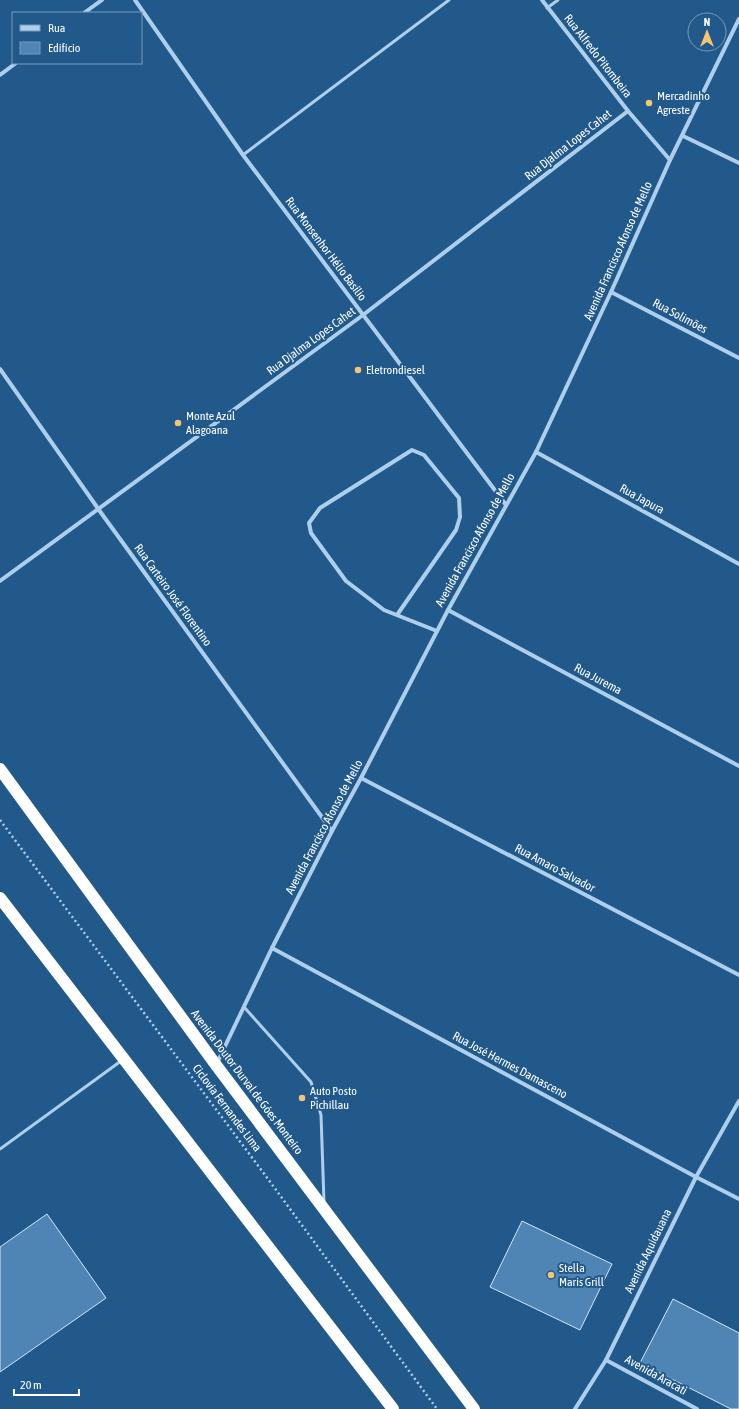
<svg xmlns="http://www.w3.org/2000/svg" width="739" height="1409" font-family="'Asap Condensed',sans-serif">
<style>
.building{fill:#4e85b4;stroke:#d3e7f8}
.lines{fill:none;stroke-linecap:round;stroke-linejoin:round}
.path{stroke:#aecfeb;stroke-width:2.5;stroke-dasharray:2 3;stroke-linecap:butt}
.lane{stroke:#aecfeb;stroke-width:3}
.street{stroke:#aecfeb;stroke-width:4}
.highway{stroke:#fff;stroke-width:12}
.poi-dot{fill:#f8c46f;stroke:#21598b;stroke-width:1.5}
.labels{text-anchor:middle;stroke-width:4;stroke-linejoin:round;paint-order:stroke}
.street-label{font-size:12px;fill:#fff;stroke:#21598b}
.poi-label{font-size:12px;fill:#fff;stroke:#21598b;text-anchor:start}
</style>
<rect width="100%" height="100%" fill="#21598b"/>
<g class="building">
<polygon points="47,1214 106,1298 0,1372 0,1247"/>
<polygon points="522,1221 612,1264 580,1330 490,1287"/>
<polygon points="673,1299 739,1333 739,1409 731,1409 640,1363"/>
</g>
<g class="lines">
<polyline class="path" points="0,820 268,1179 437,1409"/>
<g class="lane">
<polyline points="547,8 558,0"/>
<polyline points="243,155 449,0"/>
<polyline points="244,1007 311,1082 321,1115 324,1202"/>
<polyline points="0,1149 121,1061"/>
</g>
<g class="street">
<polyline points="135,0 243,155 506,505"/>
<polyline points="542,0 628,111 670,160"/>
<polyline points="84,13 102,0"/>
<polyline points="0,75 16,63"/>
<polyline points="683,136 739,163"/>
<polyline points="611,292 739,358"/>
<polyline points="0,369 99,510 332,831"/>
<polyline points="536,452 739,564"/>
<polyline points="0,581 363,315 628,111"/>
<polyline points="448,610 739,766"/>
<polyline points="397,615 456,530 460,517 459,498 424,455 412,450 320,508 309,523 311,533 346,581 384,610 437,631"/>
<polyline points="361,778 739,975"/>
<polyline points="272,948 696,1177 739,1199"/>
<polyline points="217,1063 272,948 332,831 361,778 448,610 536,452 611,292 670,160 739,19"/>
<polyline points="606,1360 697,1409"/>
<polyline points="575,1409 606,1360 696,1177 739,1101"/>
</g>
<g class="highway">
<polyline points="0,769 216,1065 474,1409"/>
<polyline points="0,898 393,1409"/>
</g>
</g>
<g class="poi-dot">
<circle cx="649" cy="103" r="4"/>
<circle cx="358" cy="370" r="4"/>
<circle cx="178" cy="423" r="4"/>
<circle cx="302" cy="1098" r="4"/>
<circle cx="551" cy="1275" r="4"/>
</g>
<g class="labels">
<g class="street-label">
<text transform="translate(598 56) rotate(52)" y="4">Rua Alfredo Pitombeira</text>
<text transform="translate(568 145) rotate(-38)" y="4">Rua Djalma Lopes Cahet</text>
<text transform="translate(326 249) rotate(53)" y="4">Rua Monsenhor Hélio Basílio</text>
<text transform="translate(618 251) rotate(-66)" y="4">Avenida Francisco Afonso de Mello</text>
<text transform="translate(680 316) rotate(28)" y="4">Rua Solimões</text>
<text transform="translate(311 341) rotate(-36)" y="4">Rua Djalma Lopes Cahet</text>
<text transform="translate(642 499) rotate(29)" y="4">Rua Japura</text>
<text transform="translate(475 540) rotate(-61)" y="4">Avenida Francisco Afonso de Mello</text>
<text transform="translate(173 595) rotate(54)" y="4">Rua Carteiro José Florentino</text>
<text transform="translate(598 679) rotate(28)" y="4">Rua Jurema</text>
<text transform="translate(324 827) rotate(-62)" y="4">Avenida Francisco Afonso de Mello</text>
<text transform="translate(555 868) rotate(28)" y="4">Rua Amaro Salvador</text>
<text transform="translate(510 1065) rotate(28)" y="4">Rua José Hermes Damasceno</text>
<text transform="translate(247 1082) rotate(53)" y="4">Avenida Doutor Durval de Góes Monteiro</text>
<text transform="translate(227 1108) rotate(53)" y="4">Ciclovia Fernandes Lima</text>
<text transform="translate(648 1251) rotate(-64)" y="4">Avenida Aquidauana</text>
<text transform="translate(656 1375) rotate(29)" y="4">Avenida Aracati</text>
</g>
<g class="poi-label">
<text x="657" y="100">Mercadinho<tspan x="657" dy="14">Agreste</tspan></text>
<text x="366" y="374">Eletrondiesel</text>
<text x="186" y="420">Monte Azul<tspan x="186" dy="14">Alagoana</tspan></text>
<text x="310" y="1095">Auto Posto<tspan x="310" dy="14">Pichillau</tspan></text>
<text x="559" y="1272">Stella<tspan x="559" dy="14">Maris Grill</tspan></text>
</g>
</g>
<rect x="12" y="12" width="130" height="52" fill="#21598b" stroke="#7a9bb9"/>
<rect x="20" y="25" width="20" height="6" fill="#aecfeb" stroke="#7a9bb9"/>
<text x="48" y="32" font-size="12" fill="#ffffff">Rua</text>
<rect x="20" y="42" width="20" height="12" fill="#4e85b4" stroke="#7a9bb9"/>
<text x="48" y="52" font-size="12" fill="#ffffff">Edifício</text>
<g transform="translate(707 32)"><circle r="19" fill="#21598b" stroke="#7a9bb9"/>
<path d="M0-3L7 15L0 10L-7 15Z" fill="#f8c46f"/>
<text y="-6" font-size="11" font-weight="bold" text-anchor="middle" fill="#ffffff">N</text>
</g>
<path d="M14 1389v6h65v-6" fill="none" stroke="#ffffff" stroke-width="2"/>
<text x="20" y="1389" font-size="12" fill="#ffffff" stroke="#21598b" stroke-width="3" paint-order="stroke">20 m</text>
</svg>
